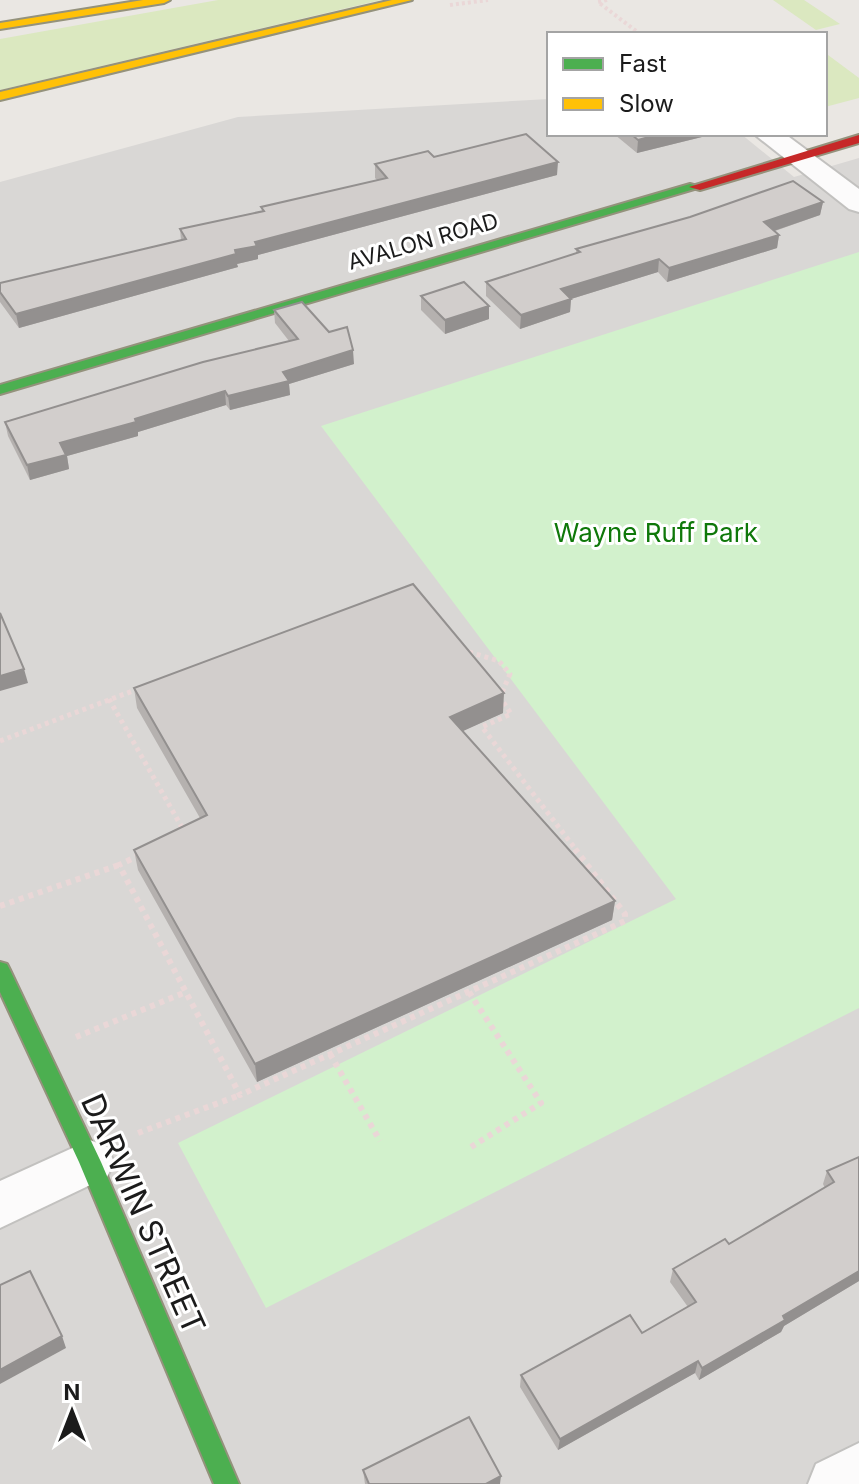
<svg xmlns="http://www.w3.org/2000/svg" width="859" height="1484" font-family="Inter,sans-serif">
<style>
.residential{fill:#d9d7d5}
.grass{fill:#dbe8c0}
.park{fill:#d2f1cc}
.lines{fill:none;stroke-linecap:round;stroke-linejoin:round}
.street-casing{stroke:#c2c1bf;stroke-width:4}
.fast-casing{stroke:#94927c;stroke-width:4}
.slow-casing{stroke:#94927c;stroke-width:4}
.jam-casing{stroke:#94927c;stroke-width:4}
.path-far2{stroke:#ead7d7;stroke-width:4;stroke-dasharray:3 3;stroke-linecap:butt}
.path-far1{stroke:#ead7d7;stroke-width:5;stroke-dasharray:4 4;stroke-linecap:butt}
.path{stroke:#ead7d7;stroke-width:6;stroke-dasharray:5 5;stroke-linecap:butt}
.street{fill:#fcfbfb;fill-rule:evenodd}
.fast{fill:#4caf50;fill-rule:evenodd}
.slow{fill:#ffc107;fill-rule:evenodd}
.jam{fill:#c62828;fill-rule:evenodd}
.wall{fill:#b5b1af}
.shaded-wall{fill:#93908f}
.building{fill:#d2cecc;stroke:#93908f;stroke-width:2}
.labels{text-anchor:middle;stroke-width:6;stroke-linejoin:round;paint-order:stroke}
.far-street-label{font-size:22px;fill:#1b1b1b;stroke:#fff}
.park-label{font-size:26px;fill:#0f780a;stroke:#fff}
.near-street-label{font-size:32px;fill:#1b1b1b;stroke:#fff}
</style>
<rect width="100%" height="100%" fill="#eae7e3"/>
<polygon class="residential" points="549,99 549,134 741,134 794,177 859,158 859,1484 0,1484 0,182 238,117"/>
<g class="grass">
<polygon points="218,0 381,0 0,90 0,39"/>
<polygon points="773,0 804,0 840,24 816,30"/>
<polygon points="828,55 859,78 859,98 825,107 825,57"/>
</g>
<polygon class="park" points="859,252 859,1008 266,1308 178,1143 676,899 321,426"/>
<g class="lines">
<g class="street-casing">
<g id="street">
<polygon points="754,134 785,134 859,189 859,212 849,209"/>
<polygon points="90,1140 107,1147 114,1162 107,1177 0,1228 0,1181"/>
<polygon points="859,1443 859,1484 808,1484 816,1464"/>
</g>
</g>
<g class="fast-casing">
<g id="fast">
<polygon points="690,184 701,187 0,394 0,385"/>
<polygon points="0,962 7,964 10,970 101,1162 239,1484 214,1484 79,1162 0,992"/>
</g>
</g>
<g class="slow-casing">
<g id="slow">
<polygon points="143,0 170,0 164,3 0,29 0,23"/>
<polygon points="392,0 412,0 0,100 0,92"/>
</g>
</g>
<g class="jam-casing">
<polygon id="jam" points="859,135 859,143 700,190 689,187"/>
</g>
<g class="path-far2">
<polyline points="607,0 598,2 640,34"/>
<polyline points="450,5 488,0"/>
</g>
<g class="path-far1">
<polyline points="469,652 499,661 510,674 500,697 511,714 482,727 577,851"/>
<polyline points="109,699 184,831"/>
<polyline points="0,741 138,689"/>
</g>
<g class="path">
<polyline points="140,855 119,865 240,1095 625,921 625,914 575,849"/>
<polyline points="0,906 119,865"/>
<polyline points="469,992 541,1103 471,1147"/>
<polyline points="76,1037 186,992"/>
<polyline points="330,1054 380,1141"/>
<polyline points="138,1133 240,1095"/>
</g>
<use href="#street" class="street"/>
<use href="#fast" class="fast"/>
<use href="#slow" class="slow"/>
<use href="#jam" class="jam"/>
</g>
<g class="wall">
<polygon points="614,134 706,134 706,136 637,153"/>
<polygon points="434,157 557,175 258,255 258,259 237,264 238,267 19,328 0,302 0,292 181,240 180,229 262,211 261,207 377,180 375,178 375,164"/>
<polygon points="823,202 820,215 775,231 779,235 777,248 667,282 658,272 571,299 570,312 520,329 486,296 486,282 576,254 576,249"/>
<polygon points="421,296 489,319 445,334 421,310"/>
<polygon points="274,310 354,364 289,384 290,395 230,410 226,405 138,432 138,436 67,456 69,469 30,480 8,436 5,422 289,341 275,323"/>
<polygon points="134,688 503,713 462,731 615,901 612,920 257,1082 138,870 134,850 200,818 137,708"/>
<polygon points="859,1157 859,1281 784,1326 781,1332 699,1380 695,1373 558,1450 520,1387 521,1375 642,1333 688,1307 670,1282 673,1269 729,1244 825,1188 823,1184 827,1171"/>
<polygon points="363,1470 500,1484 365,1484"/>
</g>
<g class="shaded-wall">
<polygon points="660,134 706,134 706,136 637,153 638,140"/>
<polygon points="558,162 557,175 258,255 258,259 237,264 238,267 19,328 16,314 235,250 255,242"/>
<polygon points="823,202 820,215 762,235 764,222"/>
<polygon points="779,235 777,248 667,282 669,268"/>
<polygon points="659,259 658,272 571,299 570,312 520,329 521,315 561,289"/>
<polygon points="489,306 489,319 445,334 445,320"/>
<polygon points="353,350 354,364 289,384 290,395 230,410 228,396 283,372"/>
<polygon points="225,391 226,405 138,432 138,436 67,456 69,469 30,480 27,465 60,443"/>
<polygon points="24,669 28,683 0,691 0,676"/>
<polygon points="504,693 503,713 450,737 450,717"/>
<polygon points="615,901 612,920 257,1082 255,1064"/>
<polygon points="859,1271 859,1281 784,1326 781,1332 699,1380 702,1368 783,1316"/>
<polygon points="62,1336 66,1348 0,1384 0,1370"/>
<polygon points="698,1361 695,1373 558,1450 560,1439"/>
<polygon points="501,1476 500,1484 486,1484"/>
</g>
<g class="building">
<polygon points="526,134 558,162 255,242 257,246 235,250 236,254 16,314 0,292 0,283 186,239 180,229 264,211 261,207 387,178 375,164 428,151 434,157"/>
<polygon points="631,134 660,134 638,140"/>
<polygon points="793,181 823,202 764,222 779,235 669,268 659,259 561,289 571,299 521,315 486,282 580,252 576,249 690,217"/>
<polygon points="464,282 489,306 445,320 421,296"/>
<polygon points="302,302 329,332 347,327 353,350 283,372 289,381 228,396 225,391 135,419 136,422 60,443 66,455 27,465 5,422 203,362 298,339 274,310"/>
<polygon points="413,584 504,693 450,717 615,901 255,1064 134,850 207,815 134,688"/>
<polygon points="0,613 24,669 0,676"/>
<polygon points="859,1157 859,1271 783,1316 785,1320 702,1368 698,1361 560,1439 521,1375 630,1315 642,1333 696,1302 673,1269 725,1239 729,1244 834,1182 827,1171"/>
<polygon points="30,1271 62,1336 0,1370 0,1285"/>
<polygon points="469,1417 501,1476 486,1484 369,1484 363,1470"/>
</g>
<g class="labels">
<g class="far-street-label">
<text transform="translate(423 241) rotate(-16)" y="8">AVALON ROAD</text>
</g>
<g class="park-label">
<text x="656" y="542">Wayne Ruff Park</text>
</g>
<g class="near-street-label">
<text transform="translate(143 1214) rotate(66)" y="11">DARWIN STREET</text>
</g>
</g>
<rect x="547" y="32" width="280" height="104" fill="#ffffff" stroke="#a4a4a4" stroke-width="2"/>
<rect x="563" y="58" width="40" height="12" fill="#4caf50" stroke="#a4a4a4" stroke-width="2"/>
<text x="619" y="72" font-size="24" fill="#1b1b1b">Fast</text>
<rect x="563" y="98" width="40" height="12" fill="#ffc107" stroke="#a4a4a4" stroke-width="2"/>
<text x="619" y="112" font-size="24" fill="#1b1b1b">Slow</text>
<g transform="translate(72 1412)" stroke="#ffffff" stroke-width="6" paint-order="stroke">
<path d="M0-6L14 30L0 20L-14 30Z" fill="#1b1b1b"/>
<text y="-12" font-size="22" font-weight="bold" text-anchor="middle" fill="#1b1b1b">N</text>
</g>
</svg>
